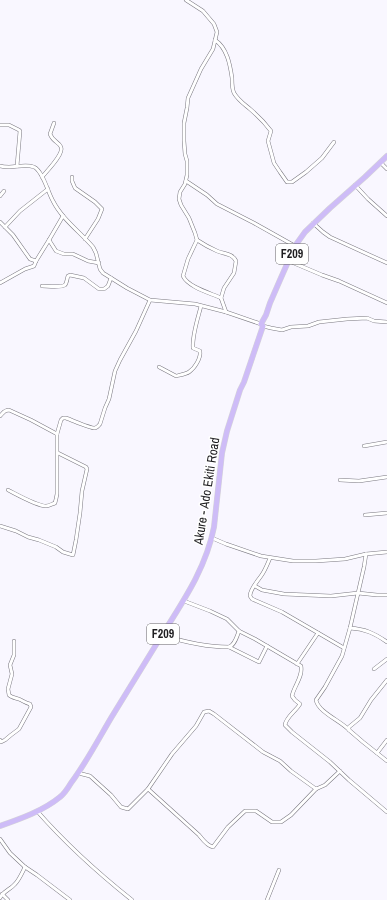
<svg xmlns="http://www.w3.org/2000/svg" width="387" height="900" font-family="'Archivo Narrow',sans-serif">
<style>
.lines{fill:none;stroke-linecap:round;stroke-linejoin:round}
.minor-casing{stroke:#7a7880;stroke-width:4}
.primary-casing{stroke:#d6d6d7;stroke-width:6}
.minor{stroke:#fff;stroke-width:3}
.primary{stroke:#cebcf7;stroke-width:5}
.labels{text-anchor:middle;stroke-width:3;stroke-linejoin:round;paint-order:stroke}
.shield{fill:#fff;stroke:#626163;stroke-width:1}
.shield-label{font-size:12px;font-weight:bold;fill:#1e1d20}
.street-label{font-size:13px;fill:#1e1d20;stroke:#fff}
</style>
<rect width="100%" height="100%" fill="#f9f7ff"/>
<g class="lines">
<g class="minor-casing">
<g id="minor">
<path d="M186 0 203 11 214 24 217 32 213 49 201 69 188 98 187 108 184 123V141L185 154 187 161V175L185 184 180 192 179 199 181 205 189 218 195 233 197 240 188 259 183 276C188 287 210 293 221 298"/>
<path d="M215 40C227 48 230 64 232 78 232 83 232 89 234 93 238 100 244 104 250 109 257 115 265 123 271 131L268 141 274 163 280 172 287 182H292L306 172 322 158 334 142"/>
<polyline points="0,125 9,125 19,130 20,131 17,166"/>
<polyline points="380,162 387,169"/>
<path d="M0 166C3 167 6 167 9 167 17 167 26 164 34 167 43 171 48 193 53 201 62 219 80 232 93 247L96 253 100 269 103 273 127 288 150 300 195 304 226 312 261 324"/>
<path d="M42 177C47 171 64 154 61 147 59 142 53 142 50 134L54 123"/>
<polyline points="72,177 72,181 75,188 95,202 102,209 98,219 85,239"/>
<polyline points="186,181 207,195 217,204 254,223 295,246"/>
<polyline points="355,185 368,199 387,216"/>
<polyline points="0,196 4,191"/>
<polyline points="0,222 13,235 30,259 36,261"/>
<polyline points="313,223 323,232 330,237 387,263"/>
<polyline points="5,227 20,211 48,189"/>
<polyline points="49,240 56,251 64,254 73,254 88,261 99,263"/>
<path d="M197 240C203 244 210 248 217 251 224 254 232 253 236 261L234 273 224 288 221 298 226 312"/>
<polyline points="289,261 322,275 339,281 387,303"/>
<polyline points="0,283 25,269 34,266 36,261 49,240 63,216"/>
<path d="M42 286C47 286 61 288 65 285 67 283 67 278 68 276L70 275 84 278 99 289H104L108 286 111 278"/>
<polyline points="263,326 271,328 282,330 291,327 308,326 319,322 347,319 367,318 374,321 387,322"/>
<path d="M159 367 176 376C180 375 186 374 189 372 195 368 201 358 200 351L193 348C192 335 198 318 201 306"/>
<path d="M0 416C3 413 4 410 9 410L31 420 57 434"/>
<polyline points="364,446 387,442"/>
<polyline points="340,480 359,481 387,477"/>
<path d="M8 490C16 494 37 506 46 506 49 506 52 504 55 503L56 499 57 494V434L61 420 63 418H66C72 420 89 428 95 428 98 427 98 426 100 424L105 408 109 399 115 371 120 360 136 331 150 300"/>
<polyline points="365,515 387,513"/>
<polyline points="0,526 16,531 28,537 39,540 56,547 63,552 73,555 76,540 80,513 82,491 87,469 86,467 58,453"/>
<polyline points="212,538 226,544 261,556 293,561 316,561 345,559 366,554 387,552"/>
<path d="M270 558C268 563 266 568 263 573 259 580 250 588 250 596L252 599 282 612 344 648"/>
<polyline points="255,586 262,590 284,594 331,596 358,593 377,595 387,595"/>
<path d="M184 601 210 611 227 619 239 631 255 639 301 666C303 677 294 686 292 696L295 700 300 704C296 711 286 717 285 725L292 732 330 762 349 780 387 812"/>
<path d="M350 628C365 629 374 633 387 642"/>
<path d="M162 635C184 642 206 647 229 647 235 645 237 636 239 631"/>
<polyline points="229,647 259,662 267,646"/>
<polyline points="297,664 318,633"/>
<polyline points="374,669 387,659"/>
<polyline points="387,680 371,700 360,718 349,727 349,730 363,742 387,761"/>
<path d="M349 730C341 721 318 712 316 700L325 687 342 656 350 628 364 567 366 554"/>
<path d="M0 740 1 742 5 740 11 735 19 729 31 707 30 704C26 703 25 702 21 700 17 698 12 698 9 695L8 689 12 674 10 665 14 655V641"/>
<polyline points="377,753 387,740"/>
<polyline points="78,773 90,776 111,795 121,807 128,809 148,789 172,754 196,726 204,712 209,711 214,714 263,752 280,761 291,771 316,789 325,785 340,771"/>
<path d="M148 789 199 835C203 840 207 846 213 847L228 827 245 811H256L272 822H281L291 815 316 789"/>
<path d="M37 811C66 844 98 873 132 900"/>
<polyline points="0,839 10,853 25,867 37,875 70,900"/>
<polyline points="2,894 8,900"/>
<path d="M0 898C3 891 10 890 15 884 19 880 22 873 25 867"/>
<polyline points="267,900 279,870"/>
</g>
</g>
<g class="primary-casing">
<path id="primary" d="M0 826C20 819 43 811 60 797 64 794 68 788 71 783 86 763 98 740 111 718 128 690 145 663 162 635 184 600 206 568 214 527L222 453 227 431 240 390 244 382 263 326 261 324 266 315 270 303 280 280 295 246 305 232 330 208 365 177 387 156"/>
</g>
<use href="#minor" class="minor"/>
<use href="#primary" class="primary"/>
</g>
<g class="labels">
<g class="shield">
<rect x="276" y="244" width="32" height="20" rx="3"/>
<rect x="147" y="624" width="32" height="20" rx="3"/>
</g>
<g class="shield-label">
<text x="292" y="258">F209</text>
<text x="163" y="638">F209</text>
</g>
<g class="street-label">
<text transform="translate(206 491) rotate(-81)" y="5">Akure - Ado Ekiti Road</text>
</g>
</g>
</svg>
